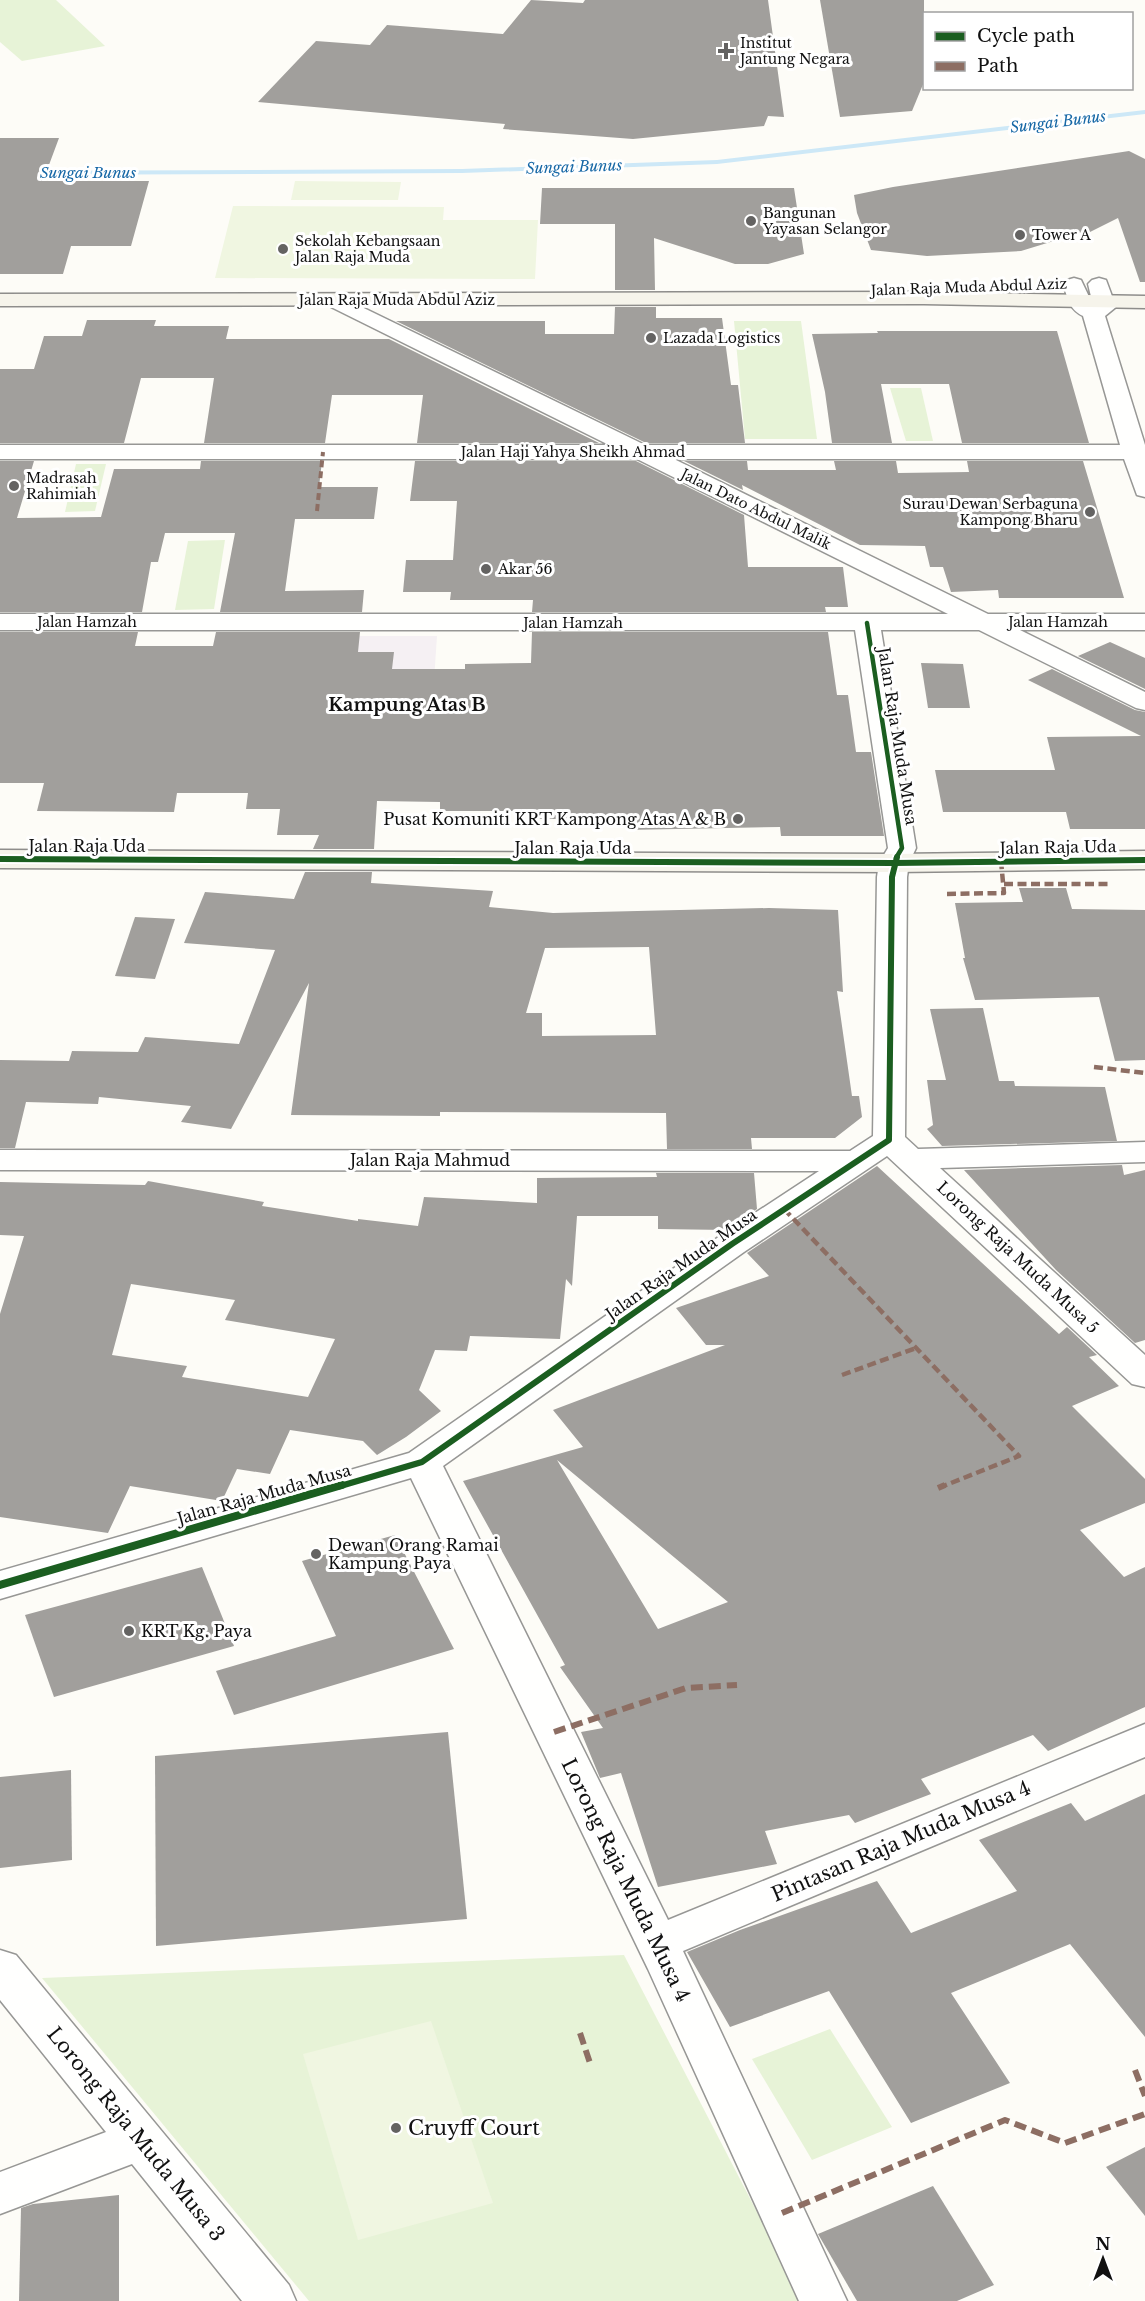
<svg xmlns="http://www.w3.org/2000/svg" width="1145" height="2301" font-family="'Libre Baskerville',serif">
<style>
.industrial{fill:#f5f0f3}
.green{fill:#e7f3d7}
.pitch{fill:#f0f6e1}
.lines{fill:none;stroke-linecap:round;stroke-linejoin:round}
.stream{fill:#cde8f7;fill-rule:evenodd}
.building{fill:#a19f9c;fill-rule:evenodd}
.street-casing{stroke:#979795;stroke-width:3}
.secondary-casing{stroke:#8e8d8b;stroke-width:3}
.street{fill:#fffffe;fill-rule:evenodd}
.secondary{fill:#f6f4eb;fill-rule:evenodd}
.quiet-far2{stroke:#8d6e63;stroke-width:4;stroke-dasharray:7 4;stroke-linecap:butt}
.quiet-far1{stroke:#8d6e63;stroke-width:4.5;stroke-dasharray:9 4.5;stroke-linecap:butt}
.quiet{stroke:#8d6e63;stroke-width:6;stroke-dasharray:12 6;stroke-linecap:butt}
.cycleway-far2-casing{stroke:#fff;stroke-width:8}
.cycleway-far1-casing{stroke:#fff;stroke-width:10}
.cycleway-casing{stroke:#fff;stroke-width:11}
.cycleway-far2{stroke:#1b5e20;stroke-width:4.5}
.cycleway-far1{stroke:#1b5e20;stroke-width:6}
.cycleway{stroke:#1b5e20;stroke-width:8}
.poi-dot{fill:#646362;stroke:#fff;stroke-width:2}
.labels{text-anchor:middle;stroke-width:6;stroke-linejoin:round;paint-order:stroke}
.far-poi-label{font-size:14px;fill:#111;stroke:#fff;text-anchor:start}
.far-street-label{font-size:14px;fill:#111;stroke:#fff}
.far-water-label{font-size:15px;font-style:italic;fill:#1768a6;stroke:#fff}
.street-label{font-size:16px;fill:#111;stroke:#fff}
.poi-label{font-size:16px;fill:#111;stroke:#fff;text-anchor:start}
.neighbourhood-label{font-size:18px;font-weight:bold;fill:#111;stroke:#fff}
.near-street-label{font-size:20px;fill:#111;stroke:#fff}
.near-poi-label{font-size:20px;fill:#111;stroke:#fff;text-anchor:start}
</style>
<rect width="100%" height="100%" fill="#fdfcf7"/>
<polygon class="industrial" points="301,636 437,636 431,725"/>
<g class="green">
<polygon points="0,0 56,0 105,46 22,61 0,42"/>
<polygon points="734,321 801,321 817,439 745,439"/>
<polygon points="890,388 921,388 933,441 906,441"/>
<polygon points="76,464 106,464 95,511 65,512"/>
<polygon points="225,540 214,609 175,610 188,541"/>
<polygon points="624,1955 803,2301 309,2301 42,1978"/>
<polygon points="830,2029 892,2127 812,2160 752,2059"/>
</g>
<g class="pitch">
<polygon points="295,181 401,182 398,200 291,200"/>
<polygon points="233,206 444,207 443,220 538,220 535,279 215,278"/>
<polygon points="431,2021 493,2203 358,2240 303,2054"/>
</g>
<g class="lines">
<polygon class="stream" points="1145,110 1145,114 717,164 462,173 0,175 0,171 462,169 717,160"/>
</g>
<g class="building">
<polygon points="531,0 583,3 585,0 768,0 784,117 768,116 764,126 633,139 503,129 505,124 258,102 316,41 370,45 387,25 503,34"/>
<polygon points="820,0 924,0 924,82 912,111 840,117"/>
<polygon points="0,138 59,138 43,181 149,181 131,246 71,246 63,274 0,274"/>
<polygon points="1129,151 1145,159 1145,282 1140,282 1118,218 1086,234 1083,232 1021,251 927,256 871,250 857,213 854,195 893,187"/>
<polygon points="542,188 794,188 804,254 768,264 735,264 654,238 655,290 615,290 615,224 540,224"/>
<polygon points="615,307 656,307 656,318 722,318 731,385 738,385 745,443 646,443 396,321 545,321 545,334 614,334"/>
<polygon points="87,320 156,320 154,326 229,326 226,339 389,339 599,443 417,443 423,395 332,395 325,443 204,443 214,378 141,378 124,443 0,443 0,369 34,369 44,336 82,336"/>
<polygon points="877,331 1057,331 1089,443 962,443 949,384 881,384 892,443 832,443 825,392 812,334 878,333"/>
<polygon points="0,461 34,461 17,518 101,517 114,469 200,469 201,461 322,461 319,487 378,487 374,519 295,519 285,591 364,590 362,612 220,612 235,533 165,533 158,562 151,562 142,612 0,612"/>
<polygon points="415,461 636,461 744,515 748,567 843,567 848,607 825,607 826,612 532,612 533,600 450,600 451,592 403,592 406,560 453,560 457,501 410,501"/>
<polygon points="684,461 747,461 748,470 836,470 834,461 896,461 898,473 969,472 967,461 1083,461 1124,598 999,598 998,590 951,592 943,567 930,567 925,546 860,545 742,485 743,490"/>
<polygon points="0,632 138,632 135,646 213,646 216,632 360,632 358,652 394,652 392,669 465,669 465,664 531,663 532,632 828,632 837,695 848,695 856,752 871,752 884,836 781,836 780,827 626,830 626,819 538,819 538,811 440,811 440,802 377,801 374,849 313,849 319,835 277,835 280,809 246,809 248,793 177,793 174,812 37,811 44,783 0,783"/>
<polygon points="1110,642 1145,658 1145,689 1078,656"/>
<polygon points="921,663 963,664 970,708 928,708"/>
<polygon points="1052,669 1135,710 1145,712 1145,829 1070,829 1066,812 943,812 935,770 1055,770 1047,737 1141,736 1028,680"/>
<path d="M305 872H372L371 883 493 891 489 907 553 913 769 908 838 910 843 992 837 991 852 1096H859L862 1117 835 1138H751L752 1149H667L666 1113 440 1112V1116L291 1115 309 983 231 1129 181 1122 191 1106 99 1097 98 1104 26 1102 15 1148H0V1060L69 1061 72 1051 138 1052 145 1037 239 1044 275 950 184 943 205 892 294 899ZM649 947 656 1035 542 1036V1013H526L545 948Z"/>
<polygon points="1019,888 1066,888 1072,909 1145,910 1145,1060 1115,1061 1099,997 975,1000 963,958 965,958 955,903 1023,902"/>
<polygon points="135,917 175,919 155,979 115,976"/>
<polygon points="983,1008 999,1081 1014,1081 1015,1086 1105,1087 1117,1141 942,1146 927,1129 933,1125 927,1080 946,1080 930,1009"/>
<polygon points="1122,1165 1124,1175 1145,1170 1145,1340 1135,1343 1056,1270 964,1170"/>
<path d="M877 1166 1059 1334 1067 1327 1097 1355 1089 1357 1119 1386 1072 1406 1145 1479V1503L1080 1530 1124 1577 1145 1567V1707L1048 1751 1033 1735 921 1779 931 1794 855 1823 849 1815 765 1831 777 1864 658 1887 621 1773 600 1778 581 1732 603 1728 560 1667 565 1665 463 1481 583 1447 553 1410 725 1345H706L676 1308 769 1276 747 1253ZM557 1460 728 1602 658 1629Z"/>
<path d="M656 1173H754L757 1209 726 1230 658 1229V1216H577L572 1286 566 1279 560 1339 470 1336 467 1351 435 1350 419 1390 441 1411 406 1437 377 1455 363 1441 290 1430 270 1474 237 1469 222 1501 130 1486 108 1533 0 1517V1314L24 1236 0 1235V1182L145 1185 148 1181 264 1202 262 1206 358 1221V1219L418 1226 424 1197 537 1203V1178L657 1177ZM131 1284 235 1300 225 1320 335 1339 308 1397 182 1377 187 1366 112 1355Z"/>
<polygon points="395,1535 454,1649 234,1715 216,1671 336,1636 302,1561"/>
<polygon points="202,1567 234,1646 54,1697 25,1615"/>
<polygon points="448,1732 467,1919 156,1946 155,1756"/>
<polygon points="71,1770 72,1860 0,1868 0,1777"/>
<polygon points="1145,1794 1145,2037 1070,1944 951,1993 1010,2083 911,2123 829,1991 730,2027 687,1952 740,1930 877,1881 911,1933 1017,1891 979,1840 1071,1803 1085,1821"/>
<polygon points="1145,2147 1145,2216 1106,2167"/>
<polygon points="933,2186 994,2285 957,2301 857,2301 818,2234"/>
<polygon points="119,2195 119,2301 19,2301 21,2208 33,2204"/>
</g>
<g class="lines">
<g class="street-casing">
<g id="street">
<path d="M1074 278 1081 280 1093 305 1088 284 1092 280 1099 278 1106 280 1116 307 1105 316 1145 445V497L1137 495 1124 459H674L988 614H1145V630H1020L1145 692V710L1136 708 979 630H881L916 848 909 863 907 877 905 1137 918 1149 1145 1142V1162L940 1168 1145 1355V1387L1132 1384 887 1156 744 1252 443 1466 668 1920 1145 1724V1757L683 1951 847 2301H799L648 1969 411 1478 0 1599V1571L409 1453 720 1236 819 1171 0 1170V1150L850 1151 873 1136 877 877 879 863 888 848 855 630H0V614H948L637 459H0V445H609L327 305 324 300 327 295 335 294 645 445H1120L1083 316C1069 309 1068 299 1063 284L1067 280Z"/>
<polygon points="0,1950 16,1955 289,2285 296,2301 242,2301 132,2164 0,2214 0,2172 106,2132 0,2000"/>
</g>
</g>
<g class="secondary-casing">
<g id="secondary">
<polygon points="924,292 1145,296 1145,308 924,304 0,306 0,294"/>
<polygon points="0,850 894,854 1145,851 1145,869 894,872 0,868"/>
</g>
</g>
<use href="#street" class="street"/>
<use href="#secondary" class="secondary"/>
<polyline class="quiet-far2" points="317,511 323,452"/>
<g class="quiet-far1">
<polyline points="1004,884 1111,884"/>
<polyline points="947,894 1004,893 1001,861"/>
<polyline points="1094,1067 1145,1073"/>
<polyline points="784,1209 1019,1456 941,1487"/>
<polyline points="842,1375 916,1348"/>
</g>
<g class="quiet">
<polyline points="938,1488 945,1485"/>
<polyline points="554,1732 686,1688 737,1685"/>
<polyline points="580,2033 590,2063"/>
<polyline points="1135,2070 1145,2096"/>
<polyline points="782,2213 1005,2120 1065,2143 1145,2114"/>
</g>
<g class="cycleway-far2-casing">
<polyline id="cycleway-far2" points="867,623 902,848 896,858"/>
</g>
<g class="cycleway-far1-casing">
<g id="cycleway-far1">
<polyline points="0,859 894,863 1145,860"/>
<polyline points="337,1487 422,1462 732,1244 889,1140 892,877 897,857"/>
</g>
</g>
<g class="cycleway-casing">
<polyline id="cycleway" points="0,1585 342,1485"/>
</g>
<use href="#cycleway-far2" class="cycleway-far2"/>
<use href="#cycleway-far1" class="cycleway-far1"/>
<use href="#cycleway" class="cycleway"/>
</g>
<g class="poi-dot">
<path d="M723 42h6v6h6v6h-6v6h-6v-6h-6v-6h6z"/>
<circle cx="751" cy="221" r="6"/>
<circle cx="1020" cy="235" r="6"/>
<circle cx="283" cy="249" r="6"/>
<circle cx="651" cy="338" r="6"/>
<circle cx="14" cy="486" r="6"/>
<circle cx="1090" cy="512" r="6"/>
<circle cx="486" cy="569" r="6"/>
<circle cx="738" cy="819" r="6"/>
<circle cx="316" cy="1554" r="6"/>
<circle cx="129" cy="1631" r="6"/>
<circle cx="396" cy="2128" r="6"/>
</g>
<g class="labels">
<g class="far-poi-label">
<text x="740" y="48">Institut<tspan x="740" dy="16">Jantung Negara</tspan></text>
<text x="763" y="218">Bangunan<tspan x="763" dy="16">Yayasan Selangor</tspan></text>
<text x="1032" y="240">Tower A</text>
<text x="295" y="246">Sekolah Kebangsaan<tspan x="295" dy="16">Jalan Raja Muda</tspan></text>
<text x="663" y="343">Lazada Logistics</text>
<text x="26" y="483">Madrasah<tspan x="26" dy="16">Rahimiah</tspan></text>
<text x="1078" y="509" text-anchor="end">Surau Dewan Serbaguna<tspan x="1078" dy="16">Kampong Bharu</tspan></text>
<text x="498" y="574">Akar 56</text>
</g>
<g class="far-street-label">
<text transform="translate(969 287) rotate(-2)" y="5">Jalan Raja Muda Abdul Aziz</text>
<text x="397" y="305">Jalan Raja Muda Abdul Aziz</text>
<text x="573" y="457">Jalan Haji Yahya Sheikh Ahmad</text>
<text transform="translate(756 509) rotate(26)" y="5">Jalan Dato Abdul Malik</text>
<text x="87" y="627">Jalan Hamzah</text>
<text x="1058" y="627">Jalan Hamzah</text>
<text x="573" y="628">Jalan Hamzah</text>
</g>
<g class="far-water-label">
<text transform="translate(1058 122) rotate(-7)" y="5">Sungai Bunus</text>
<text transform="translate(574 167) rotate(-2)" y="5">Sungai Bunus</text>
<text x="88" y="178">Sungai Bunus</text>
</g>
<g class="street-label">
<text transform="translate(898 736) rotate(81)" y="6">Jalan Raja Muda Musa</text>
<text x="87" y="852">Jalan Raja Uda</text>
<text transform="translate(1058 847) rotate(-1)" y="6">Jalan Raja Uda</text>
<text x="573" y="854">Jalan Raja Uda</text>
<text x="430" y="1166">Jalan Raja Mahmud</text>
<text transform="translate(1018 1257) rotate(43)" y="6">Lorong Raja Muda Musa 5</text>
<text transform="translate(681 1264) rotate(-35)" y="6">Jalan Raja Muda Musa</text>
<text transform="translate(264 1494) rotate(-16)" y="6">Jalan Raja Muda Musa</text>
</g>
<g class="poi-label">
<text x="726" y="825" text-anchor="end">Pusat Komuniti KRT Kampong Atas A &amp; B</text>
<text x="328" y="1551">Dewan Orang Ramai<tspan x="328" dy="18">Kampung Paya</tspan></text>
<text x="141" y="1637">KRT Kg. Paya</text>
</g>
<g class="neighbourhood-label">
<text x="407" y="711">Kampung Atas B</text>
</g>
<g class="near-street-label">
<text transform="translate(901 1841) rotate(-23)" y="7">Pintasan Raja Muda Musa 4</text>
<text transform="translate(626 1880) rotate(64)" y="7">Lorong Raja Muda Musa 4</text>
<text transform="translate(136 2134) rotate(51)" y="7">Lorong Raja Muda Musa 3</text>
</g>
<g class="near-poi-label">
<text x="408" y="2135">Cruyff Court</text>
</g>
</g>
<rect x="923" y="12" width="210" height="78" fill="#ffffff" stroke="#a0a0a0" stroke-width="1.5"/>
<rect x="935" y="32" width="30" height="9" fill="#1b5e20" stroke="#a0a0a0" stroke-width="1.5"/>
<text x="977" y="42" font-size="18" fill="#111111">Cycle path</text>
<rect x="935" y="62" width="30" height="9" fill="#8d6e63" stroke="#a0a0a0" stroke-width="1.5"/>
<text x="977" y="72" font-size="18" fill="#111111">Path</text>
<g transform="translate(1103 2259)" stroke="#ffffff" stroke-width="4.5" paint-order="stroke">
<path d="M0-4.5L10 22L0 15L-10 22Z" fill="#111111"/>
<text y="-9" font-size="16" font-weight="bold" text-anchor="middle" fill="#111111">N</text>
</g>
</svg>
